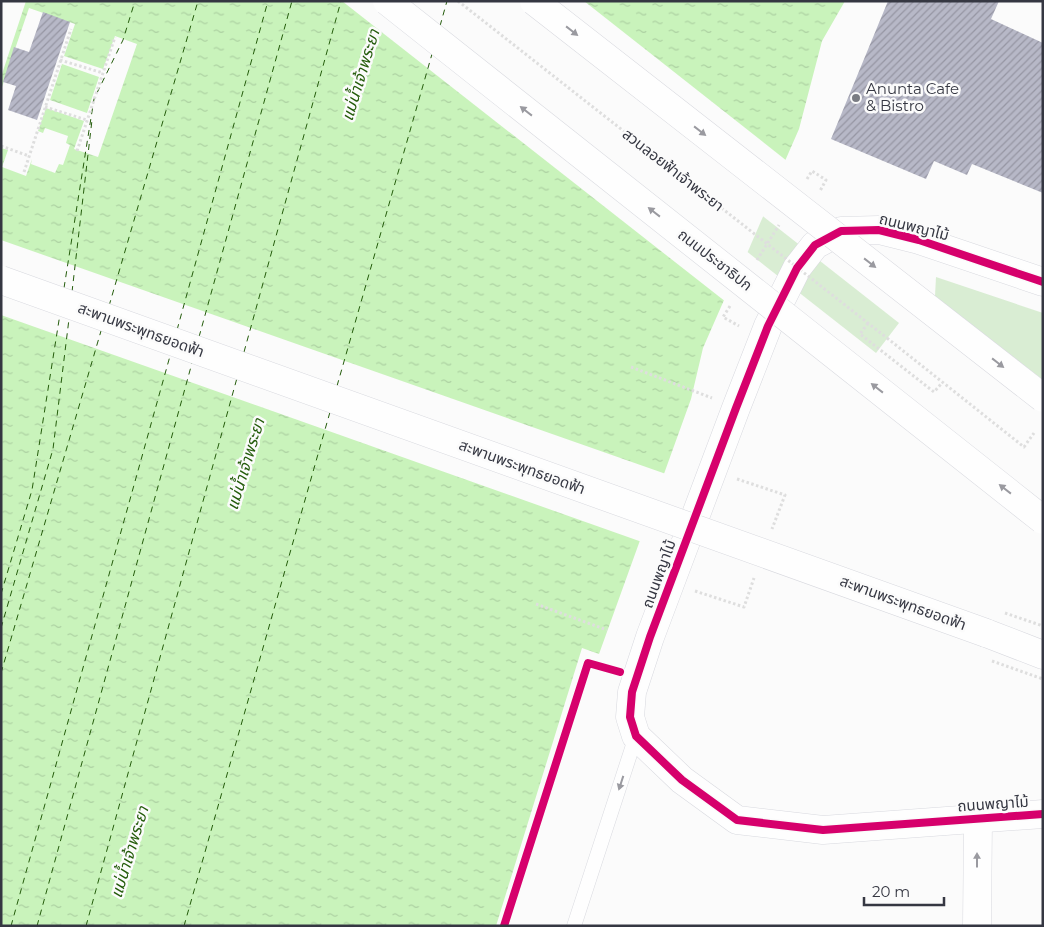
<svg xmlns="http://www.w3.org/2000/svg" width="1044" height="927" font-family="Montserrat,'Noto Sans Thai',sans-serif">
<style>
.park{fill:#d9edd3}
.water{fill:url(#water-ripples)}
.pier{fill:#fbfbfb;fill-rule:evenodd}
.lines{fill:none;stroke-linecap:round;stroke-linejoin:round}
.ferry{stroke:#245c0b;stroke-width:1;stroke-dasharray:6 5;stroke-linecap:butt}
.building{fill:url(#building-hatch)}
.service-casing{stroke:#d8d9df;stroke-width:15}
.minor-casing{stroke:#d8d9df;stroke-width:29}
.secondary-casing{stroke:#d8d9df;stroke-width:29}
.path{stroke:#dedede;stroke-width:3;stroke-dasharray:2.5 2.5;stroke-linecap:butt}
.service{stroke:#fefefe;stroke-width:14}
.minor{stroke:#fefefe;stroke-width:28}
.secondary{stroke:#fefefe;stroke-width:28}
.secondary-bridge-casing{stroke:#d8d9df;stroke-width:29;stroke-linecap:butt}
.primary-bridge-casing{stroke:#d8d9df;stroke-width:29;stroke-linecap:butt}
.path-bridge{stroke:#dedede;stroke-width:3;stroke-dasharray:2.5 2.5;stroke-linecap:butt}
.secondary-bridge{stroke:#fefefe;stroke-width:28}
.primary-bridge{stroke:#fefefe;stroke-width:28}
.cycleway-casing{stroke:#fbfbfb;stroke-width:11}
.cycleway{stroke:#d6006c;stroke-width:8}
.oneway{fill:#9a9aa0}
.poi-dot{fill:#7a7c83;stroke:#fbfbfb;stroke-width:2}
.labels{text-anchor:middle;stroke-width:5;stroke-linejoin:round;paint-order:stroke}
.poi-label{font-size:15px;fill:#353742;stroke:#fbfbfb;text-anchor:start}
.street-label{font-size:15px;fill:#353742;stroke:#fbfbfb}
.water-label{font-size:16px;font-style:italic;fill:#245c0b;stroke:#fbfbfb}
</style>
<defs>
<pattern id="water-ripples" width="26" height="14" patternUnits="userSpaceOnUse" patternTransform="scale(1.25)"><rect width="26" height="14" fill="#c9f3bb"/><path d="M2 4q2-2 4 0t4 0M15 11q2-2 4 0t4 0" fill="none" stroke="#add1a2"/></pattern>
<pattern id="building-hatch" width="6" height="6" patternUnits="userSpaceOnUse" patternTransform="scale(1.25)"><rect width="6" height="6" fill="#b7b8c7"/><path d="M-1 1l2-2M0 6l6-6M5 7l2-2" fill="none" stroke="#9696a3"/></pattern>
</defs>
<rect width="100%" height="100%" fill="#fbfbfb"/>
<g class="park">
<polygon points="428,1 489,1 899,323 876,353"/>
<polygon points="936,277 1043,313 1043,380 935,296"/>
</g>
<polygon class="water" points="26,1 845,1 822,41 799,129 703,348 691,399 599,654 582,648 496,926 1,926 1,77"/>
<g class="pier">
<polygon points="342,1 584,1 787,161 726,302"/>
<path d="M29 8 75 24 64 56 103 69 115 36 137 44 98 157 74 149 84 121 46 108 38 131 43 133 45 128 68 136 66 143 70 145 63 165 59 164 55 173 31 164 32 159 26 176 2 167 8 150 1 148V90ZM62 64 99 77 87 113 50 100Z"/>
<polygon points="1,240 666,474 642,542 1,315"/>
</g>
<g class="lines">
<g class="ferry">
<polyline points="440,26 447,1"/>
<polyline points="64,288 94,99 123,40 135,1"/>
<polyline points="72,292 92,120"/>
<polyline points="109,306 198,1"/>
<polyline points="177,330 268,1"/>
<polyline points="199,337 292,1"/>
<polyline points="244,352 341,1"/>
<polyline points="337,386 432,54"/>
<polyline points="1,594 32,490 60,314"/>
<polyline points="1,628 53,449 69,319"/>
<polyline points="1,673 101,331"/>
<polyline points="11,926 170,356"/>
<polyline points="37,926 192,363"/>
<polyline points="86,926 237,378"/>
<polyline points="184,926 330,412"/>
</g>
</g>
<g class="building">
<polygon points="888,1 999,1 991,19 1043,43 1043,193 972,164 967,175 934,161 926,179 831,139"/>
<polygon points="43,12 70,22 37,120 8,110 16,86 3,82 14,47 29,52"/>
</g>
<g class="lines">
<g class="service-casing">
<polyline id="service" points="574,926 636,736"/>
</g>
<g class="minor-casing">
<g id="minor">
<polyline points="1043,282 919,240 879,230 841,231 815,245 797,268 768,326 736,408 650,637 632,692 630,717 636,736 682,780 737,820 823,830 1043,814"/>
<polyline points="977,926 978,819"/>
</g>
</g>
<g class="secondary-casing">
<polyline id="secondary" points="986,633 1043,655"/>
</g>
<g class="path">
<polyline points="60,60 103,73"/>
<polyline points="45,107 87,120"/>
<polyline points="1,146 29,156"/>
<polyline points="77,151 115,37"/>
<polyline points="24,172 71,29"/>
<polyline points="807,179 812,171 826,180 820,191"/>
<polyline points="757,260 779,225"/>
<polyline points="730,306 723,317 739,326"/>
<polyline points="868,323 860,334 934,392 942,383"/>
<polyline points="887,338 1024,447 1034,433"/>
<polyline points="631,367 712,398"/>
<polyline points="737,479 785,495 772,529"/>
<polyline points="695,591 744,607 754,578"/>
<polyline points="536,604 607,630"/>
</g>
<use href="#service" class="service"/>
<use href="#minor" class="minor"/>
<use href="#secondary" class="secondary"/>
<g class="secondary-bridge-casing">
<polyline id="secondary-bridge" points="1,280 986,633"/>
</g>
<g class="primary-bridge-casing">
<g id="primary-bridge">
<polyline points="387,1 1043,520"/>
<polyline points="534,1 1043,398"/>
</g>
</g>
<g class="path-bridge">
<polyline points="458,1 887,338"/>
<polyline points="1005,613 1043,626"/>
<polyline points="992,661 1043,679"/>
</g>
<use href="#secondary-bridge" class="secondary-bridge"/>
<use href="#primary-bridge" class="primary-bridge"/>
<g class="cycleway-casing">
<g id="cycleway">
<polyline points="1043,282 919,240 879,230 841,231 815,245 797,268 768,326 736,408 650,637 632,692 630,717 636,736 682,780 737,820 823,830 1043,814"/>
<polyline points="504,926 588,663 620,672"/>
</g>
</g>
<use href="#cycleway" class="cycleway"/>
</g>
<defs><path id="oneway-solid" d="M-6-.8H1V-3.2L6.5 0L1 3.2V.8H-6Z" transform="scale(1.25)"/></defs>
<g class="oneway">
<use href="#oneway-solid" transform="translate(572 31) rotate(38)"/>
<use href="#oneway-solid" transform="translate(526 111) rotate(-142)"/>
<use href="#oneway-solid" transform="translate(700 131) rotate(38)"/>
<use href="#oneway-solid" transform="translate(654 212) rotate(-142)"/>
<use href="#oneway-solid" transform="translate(870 263) rotate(38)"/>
<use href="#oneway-solid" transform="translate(998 363) rotate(38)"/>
<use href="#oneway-solid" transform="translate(877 388) rotate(-142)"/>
<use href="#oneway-solid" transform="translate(1005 489) rotate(-142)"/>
<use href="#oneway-solid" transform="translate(621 783) rotate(108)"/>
<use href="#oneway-solid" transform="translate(977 860) rotate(-90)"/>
</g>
<circle class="poi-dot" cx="856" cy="98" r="5"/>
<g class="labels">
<g class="poi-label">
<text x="866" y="94">Anunta Cafe<tspan x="866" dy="17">&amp; Bistro</tspan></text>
</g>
<g class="street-label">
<text transform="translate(673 170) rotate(38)" y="5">สวนลอยฟ้าเจ้าพระยา</text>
<text transform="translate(914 227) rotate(14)" y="5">ถนนพญาไม้</text>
<text transform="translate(715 260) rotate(38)" y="5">ถนนประชาธิปก</text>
<text transform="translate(141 330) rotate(20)" y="5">สะพานพระพุทธยอดฟ้า</text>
<text transform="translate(522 467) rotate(20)" y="5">สะพานพระพุทธยอดฟ้า</text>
<text transform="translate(659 574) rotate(-70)" y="5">ถนนพญาไม้</text>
<text transform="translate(903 603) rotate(20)" y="5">สะพานพระพุทธยอดฟ้า</text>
<text transform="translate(993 804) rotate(-4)" y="5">ถนนพญาไม้</text>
</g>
<g class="water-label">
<text transform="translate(360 75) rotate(-73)" y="6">แม่น้ำเจ้าพระยา</text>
<text transform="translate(245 464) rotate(-73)" y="6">แม่น้ำเจ้าพระยา</text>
<text transform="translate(129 852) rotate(-73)" y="6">แม่น้ำเจ้าพระยา</text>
</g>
</g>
<rect width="1044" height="927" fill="none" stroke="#353742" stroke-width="5"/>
<path d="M864 897v8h80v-8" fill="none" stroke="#353742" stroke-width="2.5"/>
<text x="872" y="897" font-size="15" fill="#353742" stroke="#fbfbfb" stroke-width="4" paint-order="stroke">20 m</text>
</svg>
